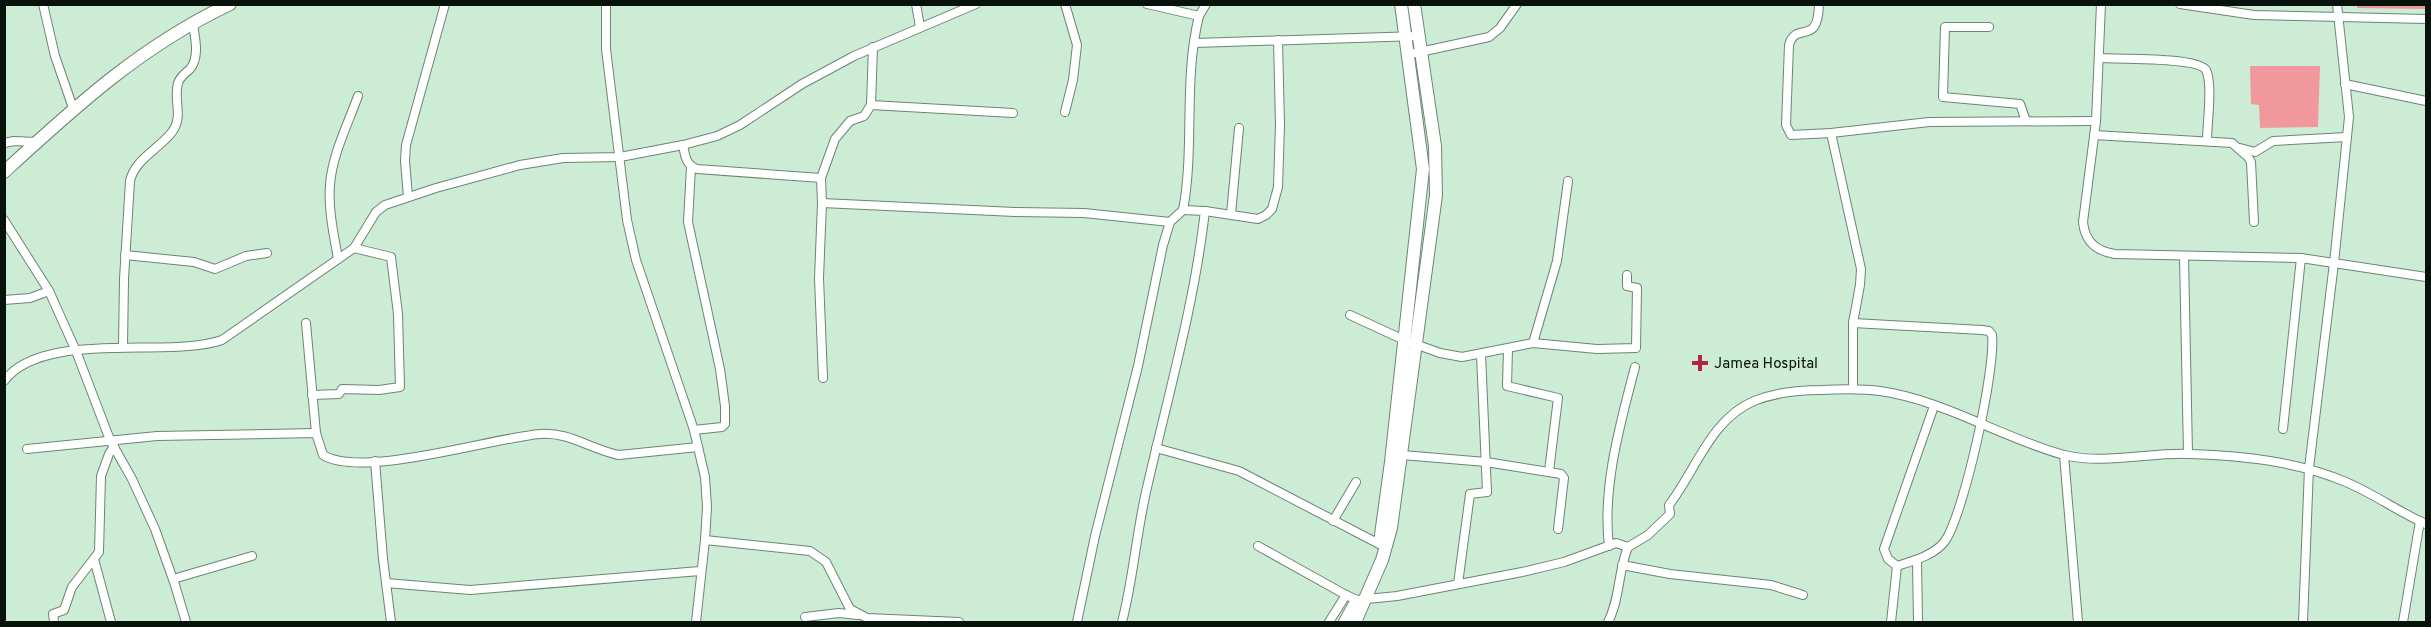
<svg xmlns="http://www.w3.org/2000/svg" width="2431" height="627" font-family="Overpass,sans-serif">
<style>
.green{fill:#f1989d}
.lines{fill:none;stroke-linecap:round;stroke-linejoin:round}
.street-casing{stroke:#6a8673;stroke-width:10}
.secondary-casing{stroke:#6a8673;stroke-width:14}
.street{stroke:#fff;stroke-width:8}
.secondary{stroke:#fff;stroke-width:12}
.poi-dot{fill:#b62441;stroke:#cdecd6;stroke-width:2}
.labels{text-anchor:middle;stroke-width:5;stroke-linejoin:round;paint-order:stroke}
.poi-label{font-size:15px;fill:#07120a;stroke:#cdecd6;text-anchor:start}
</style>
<rect width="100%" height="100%" fill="#cdecd6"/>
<g class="green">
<polygon points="2357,5 2426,5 2426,9 2357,8"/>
<polygon points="2250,66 2320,66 2318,127 2260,128 2259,105 2251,104"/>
</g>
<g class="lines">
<g class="street-casing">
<g id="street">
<polyline points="43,4 55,56 73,108"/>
<polyline points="606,4 606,49 627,220 636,260 694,430 705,477 707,507 705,540 696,622"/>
<polyline points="916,4 920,27"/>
<polyline points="1065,4 1077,45 1073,80 1065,112"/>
<polyline points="1147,4 1199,16 1206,4"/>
<path d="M1819 4C1818 48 1796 20 1789 45L1786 125 1791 135 1831 133 1929 122 2096 121"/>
<path d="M2101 4 2096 121 2083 222C2085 242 2096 251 2115 254L2301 258 2426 277"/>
<polyline points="2180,4 2254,15 2426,19"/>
<polyline points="1989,27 1945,27 1943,97 2020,104 2026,121"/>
<polyline points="1195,43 1418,36"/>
<polyline points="1406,55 1489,37 1500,28 1517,4"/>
<path d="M2100 58C2117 59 2199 57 2206 70 2213 84 2207 124 2207 141"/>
<polyline points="2345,84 2426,101"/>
<polyline points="871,105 1013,113"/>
<polyline points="1831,133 1861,269 1860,285 1853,323 1853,389"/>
<polyline points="2094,135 2232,143 2248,157 2251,162 2254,222"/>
<polyline points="4,143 14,141 37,142"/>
<path d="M683 145C685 156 686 165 697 169L821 178 822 203 1015 212 1084 213 1170 222"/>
<polyline points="2240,148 2255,152 2273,141 2347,137"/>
<polyline points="691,167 688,222 720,369 725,406 725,424 722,427 694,430"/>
<polyline points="821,178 835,139 850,121 864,116 871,105 873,47"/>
<polyline points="408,197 405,161 406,145 445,4"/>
<polyline points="822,203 819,278 823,378"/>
<polyline points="1205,211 1258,219 1266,215 1272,209 1278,187 1280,125 1278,40"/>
<polyline points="1231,214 1239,128"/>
<polyline points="4,220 49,291 76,351 110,440 132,479 155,529 175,585 186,622"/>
<polyline points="125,255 194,262 215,269 246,256 267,253"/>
<polyline points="2184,256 2188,454"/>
<path d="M338 259C334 235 328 210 330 185 332 155 348 124 358 96"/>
<polyline points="4,300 30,298 49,291"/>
<polyline points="1350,315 1404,340 1440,353 1462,357 1533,343 1597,349 1636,348 1637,288 1627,286 1627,275"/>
<polyline points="306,323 316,433"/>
<path d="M1853 323 1982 330 1989 331 1992 335C1996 368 1964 514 1945 541 1935 555 1913 561 1897 566"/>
<polyline points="1533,343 1557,261 1568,181"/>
<path d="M123 346 124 279 130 181C135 159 159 149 172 132 184 116 173 100 178 83 180 77 185 73 190 69 200 57 195 38 193 24"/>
<polyline points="1508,349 1507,386 1558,398 1549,471"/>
<path d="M4 381C43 329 168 359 222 340L354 248 376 212 385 205 436 188 520 165 563 158 620 157 683 145 717 136 740 125 802 84 854 56 976 4"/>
<polyline points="312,395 339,394 342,389 379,390 400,387 398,314 391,257 354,248"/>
<polyline points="2283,429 2301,258"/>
<polyline points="1156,448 1239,471 1383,546"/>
<path d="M27 449 157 436 316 433 323 455C362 479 492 438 540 434 568 431 592 450 619 455L698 447"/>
<polyline points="1402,455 1486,462 1561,474 1564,478 1558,529"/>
<polyline points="2064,455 2078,622"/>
<polyline points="375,461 383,559 391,622"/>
<polyline points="1333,521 1356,482"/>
<polyline points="705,540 810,551 826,562 850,609 867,618 959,622"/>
<polyline points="1258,546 1346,595"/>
<path d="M1609 546C1602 487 1620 425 1635 367"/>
<polyline points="94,559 111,622"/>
<polyline points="1917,560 1918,622"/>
<polyline points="1622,565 1670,574 1771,585 1803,595"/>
<polyline points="1897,566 1888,559 1884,549 1934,406"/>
<polyline points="173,579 252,556"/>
<polyline points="386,583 470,590 700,571"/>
<polyline points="1458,584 1470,494 1487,492 1481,354"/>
<polyline points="805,617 839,613 858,615"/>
<polyline points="54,622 53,614 64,610 72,587 99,552 101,476 109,454 114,446"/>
<path d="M1077 622 1095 536 1138 366 1163 245 1170 222 1183 210C1195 146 1183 80 1199 16"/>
<path d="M1122 622C1133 580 1136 536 1146 492 1167 399 1194 307 1205 211L1183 210"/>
<path d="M1329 622 1346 595 1357 600 1397 596 1522 572 1564 562 1616 543 1628 547 1648 535 1670 514 1669 505C1696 470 1711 419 1754 401 1774 393 1799 390 1821 390 1840 389 1860 388 1880 391 1944 400 2002 438 2064 455 2105 465 2149 452 2191 454 2244 456 2296 461 2346 482 2374 494 2399 512 2426 524"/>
<path d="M1608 622C1620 599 1618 571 1628 547"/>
<polyline points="1891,622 1897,566"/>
<polyline points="2303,622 2309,468 2334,263 2349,117 2337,4"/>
<polyline points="2403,622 2420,521"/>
</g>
</g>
<g class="secondary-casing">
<g id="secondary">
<path d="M4 172C76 106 141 46 230 4"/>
<polyline points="1380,542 1391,462 1423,169 1401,4"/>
<polyline points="1345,622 1356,602"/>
<polyline points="1355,622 1382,560 1391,528 1436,195 1435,146 1414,4"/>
</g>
</g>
<use href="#street" class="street"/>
<use href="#secondary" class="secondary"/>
</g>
<path class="poi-dot" d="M1697 354h6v6h6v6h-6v6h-6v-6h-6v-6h6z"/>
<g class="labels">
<g class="poi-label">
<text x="1714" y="368">Jamea Hospital</text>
</g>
</g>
<rect width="2431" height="627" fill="none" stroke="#07120a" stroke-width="12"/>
</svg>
